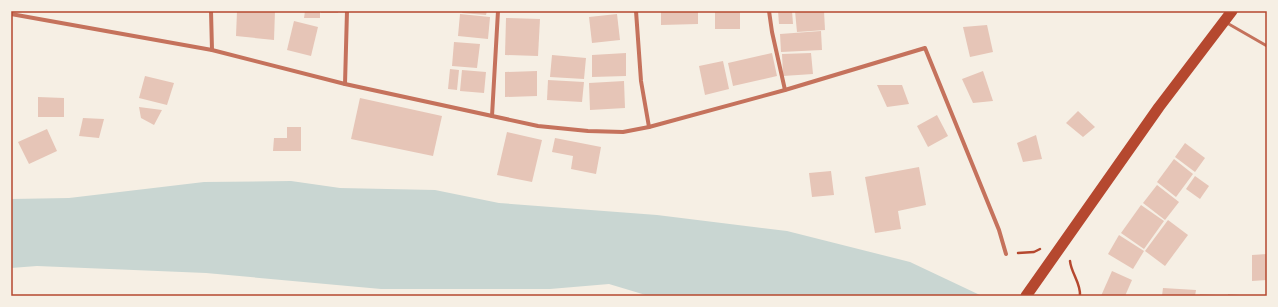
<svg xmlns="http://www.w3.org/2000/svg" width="1278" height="307" font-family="Roboto,sans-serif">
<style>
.water{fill:#c9d6d2}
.building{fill:#e6c5b7}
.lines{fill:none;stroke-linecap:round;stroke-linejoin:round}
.path{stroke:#b5482f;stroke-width:2.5}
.service{stroke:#c5725c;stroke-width:3}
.minor{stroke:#c5725c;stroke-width:4}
.trunk{stroke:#b5482f;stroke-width:11}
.neatline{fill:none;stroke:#b5482f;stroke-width:1.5}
</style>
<rect width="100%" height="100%" fill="#f6efe4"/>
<polygon class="water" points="291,181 340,188 435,190 499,203 657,215 787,231 910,262 982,296 649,296 609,284 550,289 381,289 206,273 37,266 11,268 11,199 69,198 204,182"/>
<g class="building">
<polygon points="237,11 275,11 274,40 236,36"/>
<polygon points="305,11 320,11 320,18 304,18"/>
<rect x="321" y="11" width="17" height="2"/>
<polygon points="463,11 487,11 486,15 462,13"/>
<polygon points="661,11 698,11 698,24 661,25"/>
<rect x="715" y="11" width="25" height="18"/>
<polygon points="778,11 792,11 793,24 779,24"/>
<polygon points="795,11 824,11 825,30 797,32"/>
<polygon points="460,14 490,17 488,39 458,36"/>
<polygon points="617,14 620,40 592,43 589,17"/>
<polygon points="506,18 540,19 538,56 505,55"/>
<polygon points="294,21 318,27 311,56 287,50"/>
<polygon points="987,25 993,52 970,57 963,27"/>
<polygon points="821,31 822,50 781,52 780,34"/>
<polygon points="454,42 480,44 477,68 452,66"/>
<polygon points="626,53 626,76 592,77 592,55"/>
<polygon points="772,53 777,76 733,86 728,63"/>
<polygon points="811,53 813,74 783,76 782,54"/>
<polygon points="552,55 586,58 584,79 550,77"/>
<polygon points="723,61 729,89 705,95 699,66"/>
<polygon points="450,69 459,70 457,90 448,89"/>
<polygon points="462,70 486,72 484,93 460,91"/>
<polygon points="537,71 537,96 505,97 505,72"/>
<polygon points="983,71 993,101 973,103 962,79"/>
<polygon points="145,76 174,83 167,105 139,98"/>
<polygon points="548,80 584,82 582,102 547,100"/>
<polygon points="624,81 625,108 590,110 589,83"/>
<polygon points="877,85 902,85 909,104 887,107"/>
<polygon points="38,97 64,98 64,117 38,117"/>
<polygon points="360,98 442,116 433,156 351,139"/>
<polygon points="139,107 162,110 154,125 141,118"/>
<polygon points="1078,111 1095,127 1083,137 1066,123"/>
<polygon points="937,115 948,136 928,147 917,126"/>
<polygon points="83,118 104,119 99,138 79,136"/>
<polygon points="287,127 301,127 301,151 273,151 274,138 287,138"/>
<polygon points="47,129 57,151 29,164 18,142"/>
<polygon points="507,132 542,140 532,182 497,175"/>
<polygon points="1036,135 1042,159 1023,162 1017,143"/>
<polygon points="555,138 601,147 596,174 571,169 573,156 552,152"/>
<polygon points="1185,143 1205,158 1195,172 1175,157"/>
<polygon points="1174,159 1193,174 1176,197 1157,182"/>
<polygon points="919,167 926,205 898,211 901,229 875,233 865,177"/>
<polygon points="831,171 834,195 812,197 809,173"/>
<polygon points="1195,176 1209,186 1200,199 1186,189"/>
<polygon points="1157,185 1179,202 1165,220 1143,203"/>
<polygon points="1141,205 1164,221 1144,249 1121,233"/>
<polygon points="1168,220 1188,235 1165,266 1145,251"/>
<polygon points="1119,235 1144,251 1133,269 1108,254"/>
<polygon points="1267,254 1267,280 1252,281 1252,255"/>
<polygon points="1112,271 1132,280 1125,296 1101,296"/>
<polygon points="1163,288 1196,290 1195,296 1162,296"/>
<polygon points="1200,294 1216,295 1216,296 1200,296"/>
<polygon points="1228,294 1240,295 1240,296 1228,296"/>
</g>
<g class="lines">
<g class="path">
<polyline points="1018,253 1034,252 1040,249"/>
<path d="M1070 261C1071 273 1081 283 1080 296"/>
</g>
<polyline class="service" points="1227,23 1267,46"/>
<g class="minor">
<polyline points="211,11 212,50"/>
<polyline points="636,11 641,81 649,127"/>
<polyline points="769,11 772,32 785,90"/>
<polyline points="11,14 212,50 345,84 538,126 588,131 623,132 649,127 785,90 925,48 999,230 1006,254"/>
<polyline points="345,84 347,11"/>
<polyline points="492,116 498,11"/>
</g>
<polyline class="trunk" points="1026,296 1159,107 1232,11"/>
</g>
<rect width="1278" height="307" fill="none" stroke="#f6efe4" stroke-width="24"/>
<rect x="12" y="12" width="1254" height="283" class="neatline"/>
</svg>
